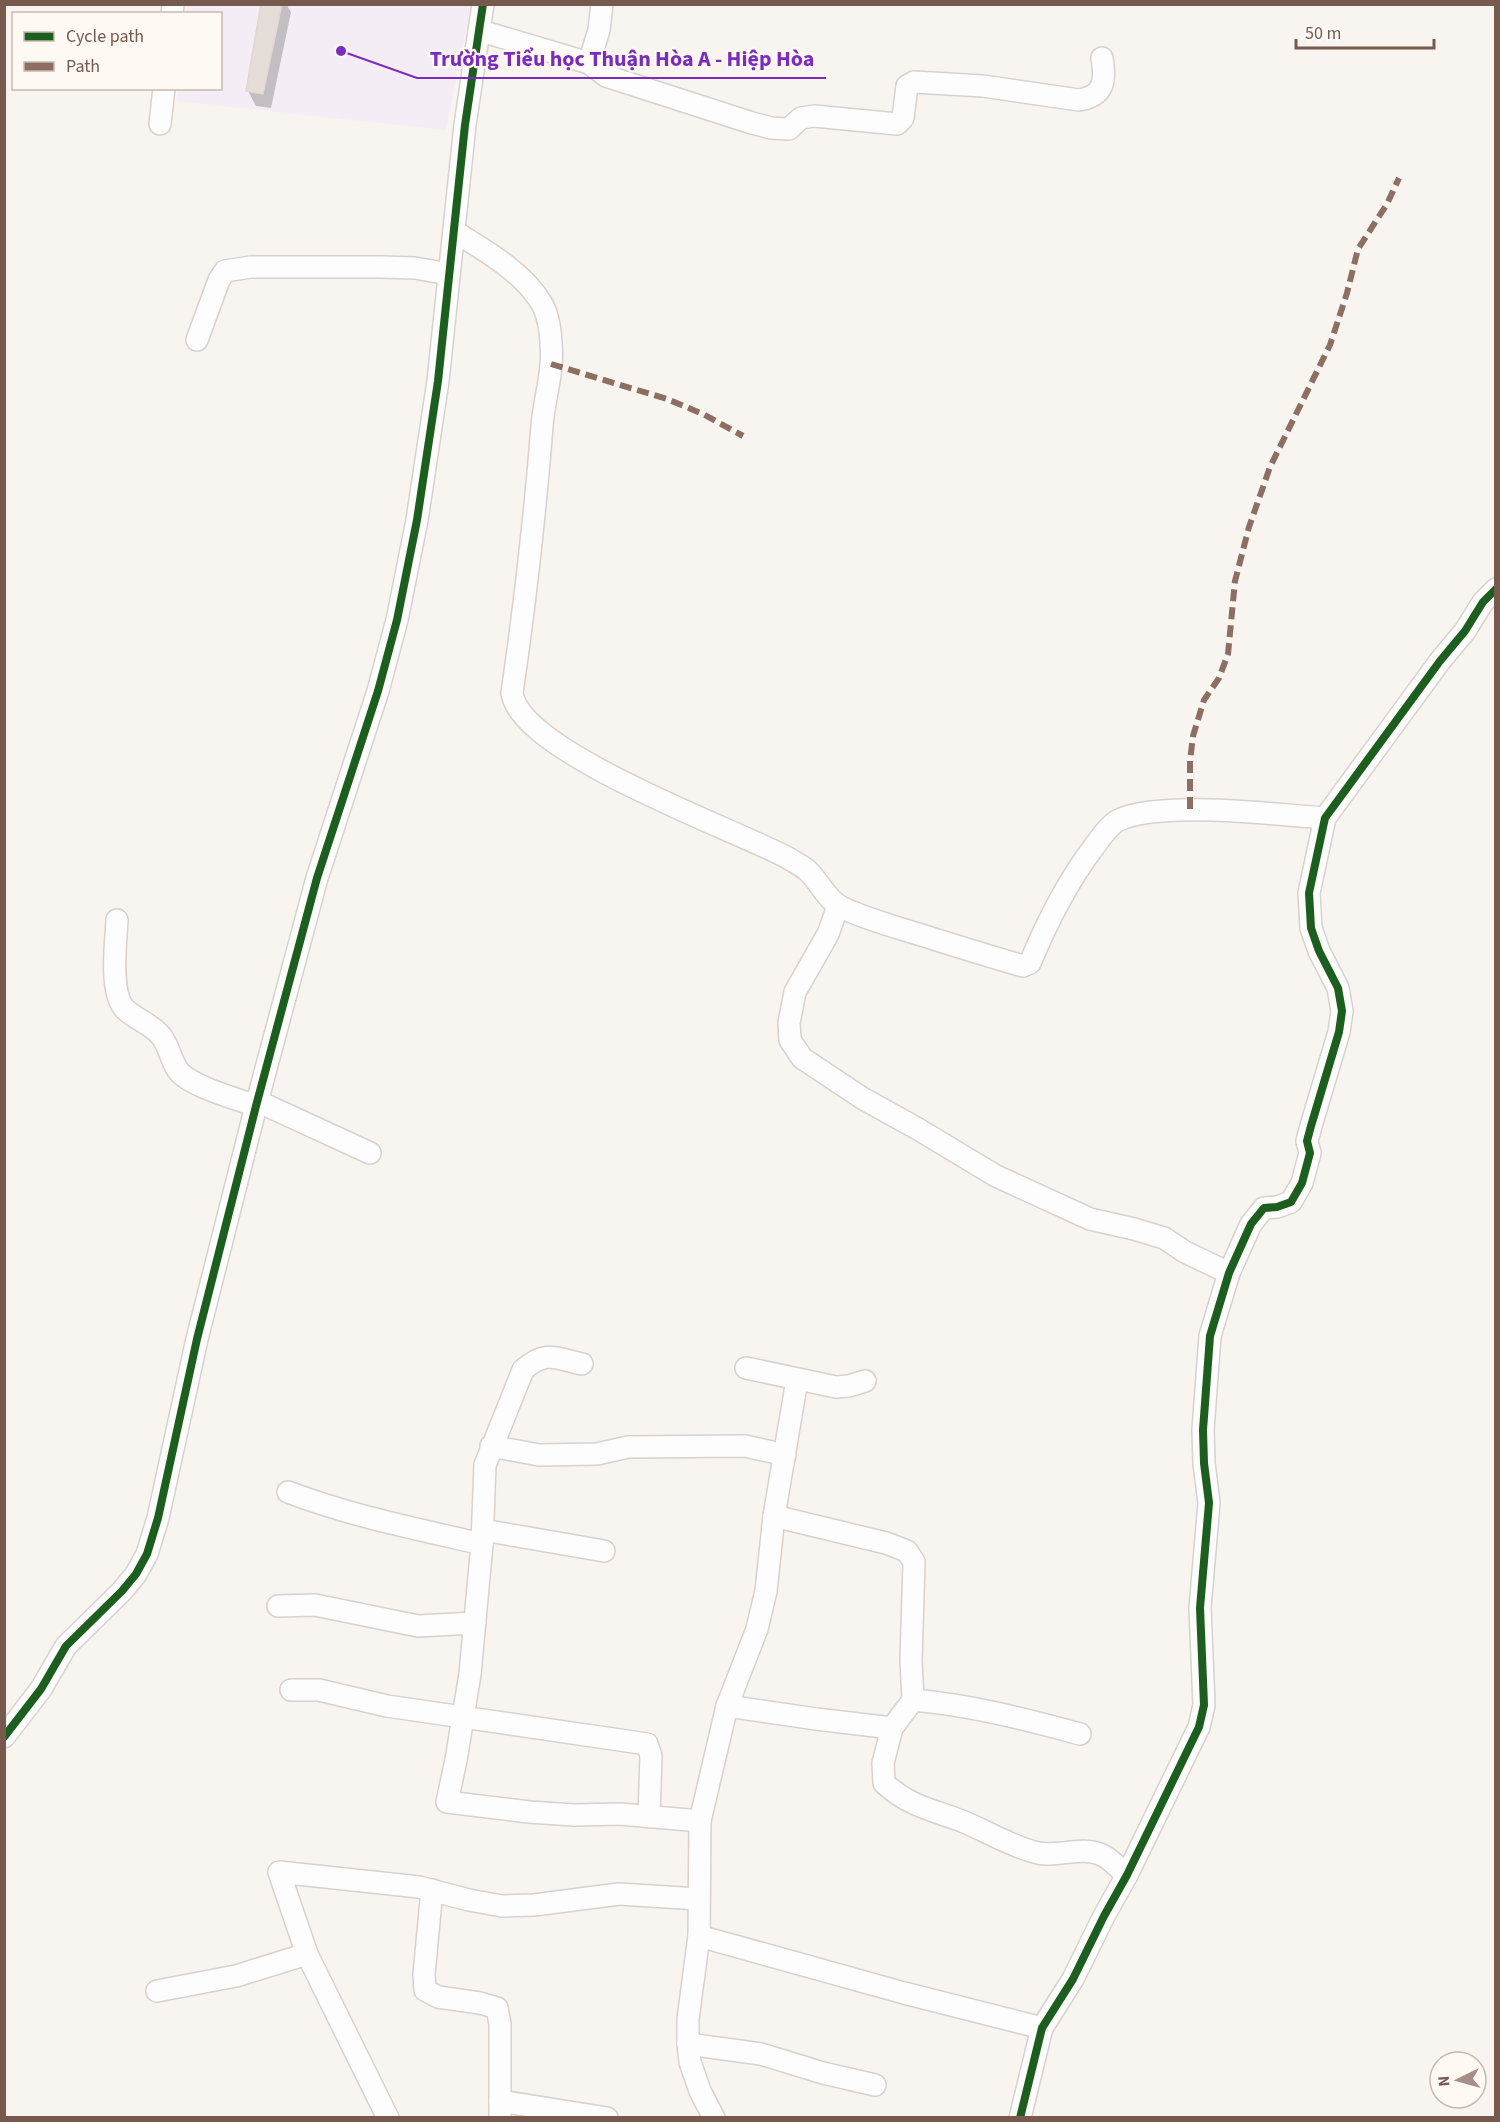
<svg xmlns="http://www.w3.org/2000/svg" width="1500" height="2122" font-family="'Source Sans 3',sans-serif">
<style>
.education{fill:#f4edf5}
.shadow{fill:#0003}
.building{fill:#e5ddd7;stroke:#e2d7d2;stroke-width:1.5}
.lines{fill:none;stroke-linecap:round;stroke-linejoin:round}
.minor-casing{stroke:#d8d1ce;stroke-width:24}
.minor{stroke:#fefdfd;stroke-width:21}
.quiet{stroke:#8d6e63;stroke-width:6;stroke-dasharray:12 6;stroke-linecap:butt}
.cycleway-casing{stroke:#fff9f3;stroke-width:11}
.cycleway{stroke:#1b5e20;stroke-width:8}
.leader{fill:none;stroke:#7b2cbf;stroke-width:2}
.callout-dot{fill:#7b2cbf;stroke:#fff9f3;stroke-width:2}
.callout-label{font-size:22px;text-anchor:middle;font-weight:bold;fill:#7b2cbf;stroke:#fff9f3;stroke-width:4.5;stroke-linejoin:round;paint-order:stroke}
</style>
<rect width="100%" height="100%" fill="#f8f4f0"/>
<polygon class="education" points="187,5 471,5 446,130 176,101 178,89 220,88 220,14 186,13"/>
<polygon class="shadow" points="262,4 286,4 291,12 271,108 256,106 248,91"/>
<polygon class="building" points="261,4 282,4 263,94 246,91"/>
<g class="lines">
<g class="minor-casing">
<g id="minor">
<polyline points="172,14 173,4"/>
<path d="M481 31 589 63 606 76 752 123 771 128 789 129 801 118 814 116 897 124 903 118 907 86 914 82 983 86 1079 100C1104 96 1106 81 1102 58"/>
<polyline points="589,63 599,30 602,4"/>
<polyline points="160,124 164,88"/>
<path d="M455 232C486 251 523 272 542 304 548 314 551 333 551 344 554 371 544 399 542 426 535 515 525 604 512 693 521 753 734 829 788 858 794 862 802 866 807 870 819 881 827 900 841 907 865 919 893 926 918 934 953 945 988 956 1023 966L1030 963C1047 922 1066 884 1093 848 1100 839 1107 827 1117 821 1130 814 1148 812 1162 811 1216 807 1270 814 1325 818"/>
<polyline points="197,340 219,280 225,271 251,267 380,267 415,268 449,274"/>
<polyline points="838,906 828,934 795,992 789,1023 790,1040 802,1058 862,1098 918,1129 996,1176 1090,1219 1134,1229 1164,1238 1185,1252 1229,1273"/>
<path d="M117 920C116 941 109 993 125 1009 136 1020 152 1024 161 1036 170 1047 171 1063 180 1073 196 1088 235 1098 256 1106"/>
<polyline points="257,1101 370,1153"/>
<path d="M582 1364C555 1358 546 1350 523 1370L485 1465 482 1544 470 1674 456 1760 447 1802 529 1812 574 1815 620 1814 700 1821"/>
<polyline points="746,1368 836,1387 849,1386 865,1381"/>
<polyline points="491,1446 539,1455 597,1454 628,1447 745,1446 785,1455"/>
<path d="M288 1492C351 1516 417 1529 482 1544"/>
<path d="M774 1516 886 1543 907 1551 914 1562 911 1661 913 1700 892 1728 883 1763 884 1783C908 1806 933 1810 962 1821 986 1831 1009 1845 1034 1852 1056 1859 1080 1845 1102 1855 1111 1859 1119 1869 1127 1875"/>
<polyline points="483,1530 604,1551"/>
<polyline points="278,1606 315,1605 418,1626 475,1623"/>
<polyline points="291,1690 319,1690 387,1706 647,1744 651,1756 649,1817"/>
<path d="M913 1700C970 1705 1025 1719 1080 1734"/>
<polyline points="727,1706 816,1719 892,1728"/>
<polyline points="4,1737 41,1689 66,1646 122,1591 136,1574 147,1554 158,1518 197,1339 256,1106 317,878 378,691 397,620 417,520 438,381 465,125 483,4"/>
<polyline points="432,1890 424,1974 425,1990 438,1997 480,2003 497,2008 500,2024 500,2118"/>
<polyline points="699,1936 904,1993 1042,2028"/>
<polyline points="157,1991 236,1976 307,1954"/>
<polyline points="688,2044 761,2054 823,2073 875,2085"/>
<polyline points="500,2101 607,2118"/>
<polyline points="388,2118 307,1954 279,1872 419,1887 469,1900 502,1906 534,1905 619,1894 698,1899"/>
<polyline points="714,2118 700,2091 690,2062 688,2044 688,2019 699,1936 700,1821 727,1706 757,1629 766,1591 774,1516 797,1380"/>
<polyline points="1020,2118 1042,2028 1073,1979 1104,1916 1127,1875 1199,1727 1204,1705 1200,1608 1209,1503 1204,1463 1203,1430 1210,1336 1229,1273 1251,1224 1264,1208 1277,1207 1291,1202 1302,1183 1310,1153 1307,1141 1311,1126 1339,1032 1342,1011 1338,988 1319,951 1311,928 1309,893 1325,818 1440,661 1465,631 1483,602 1496,589"/>
</g>
</g>
<use href="#minor" class="minor"/>
<g class="quiet">
<polyline points="551,364 667,399 703,414 743,436"/>
<polyline points="1190,809 1190,761 1193,736 1204,700 1219,678 1228,654 1235,581 1249,527 1270,467 1330,345 1347,293 1358,249 1387,204 1399,178"/>
</g>
<g class="cycleway-casing">
<g id="cycleway">
<polyline points="4,1737 41,1689 66,1646 122,1591 136,1574 147,1554 158,1518 197,1339 256,1106 317,878 378,691 397,620 417,520 438,381 465,125 483,4"/>
<polyline points="1020,2118 1042,2028 1073,1979 1104,1916 1127,1875 1199,1727 1204,1705 1200,1608 1209,1503 1204,1463 1203,1430 1210,1336 1229,1273 1251,1224 1264,1208 1277,1207 1291,1202 1302,1183 1310,1153 1307,1141 1311,1126 1339,1032 1342,1011 1338,988 1319,951 1311,928 1309,893 1325,818 1440,661 1465,631 1483,602 1496,589"/>
</g>
</g>
<use href="#cycleway" class="cycleway"/>
</g>
<path class="leader" d="M341 51L417 78H826"/>
<circle class="callout-dot" cx="341" cy="51" r="6"/>
<g class="callout-label">
<text x="622" y="66">Trường Tiểu học Thuận Hòa A - Hiệp Hòa</text>
</g>
<rect width="1500" height="2122" fill="none" stroke="#78594e" stroke-width="12"/>
<rect x="12" y="12" width="210" height="78" fill="#fff9f3" stroke="#c9b9b1" stroke-width="1.5"/>
<rect x="24" y="32" width="30" height="9" fill="#1b5e20" stroke="#c9b9b1" stroke-width="1.5"/>
<text x="66" y="42" font-size="18" fill="#78594e">Cycle path</text>
<rect x="24" y="62" width="30" height="9" fill="#8d6e63" stroke="#c9b9b1" stroke-width="1.5"/>
<text x="66" y="72" font-size="18" fill="#78594e">Path</text>
<g transform="translate(1458 2080) rotate(265)"><circle r="28" fill="#fff9f3" stroke="#c9b9b1" stroke-width="1.5"/>
<path d="M0-4.5L10 22L0 15L-10 22Z" fill="#a58f87"/>
<text y="-9" font-size="16" font-weight="bold" text-anchor="middle" fill="#78594e">N</text>
</g>
<path d="M1296 39v9h138v-9" fill="none" stroke="#78594e" stroke-width="3"/>
<text x="1305" y="39" font-size="18" fill="#78594e" stroke="#fff9f3" stroke-width="4.5" paint-order="stroke">50 m</text>
</svg>
